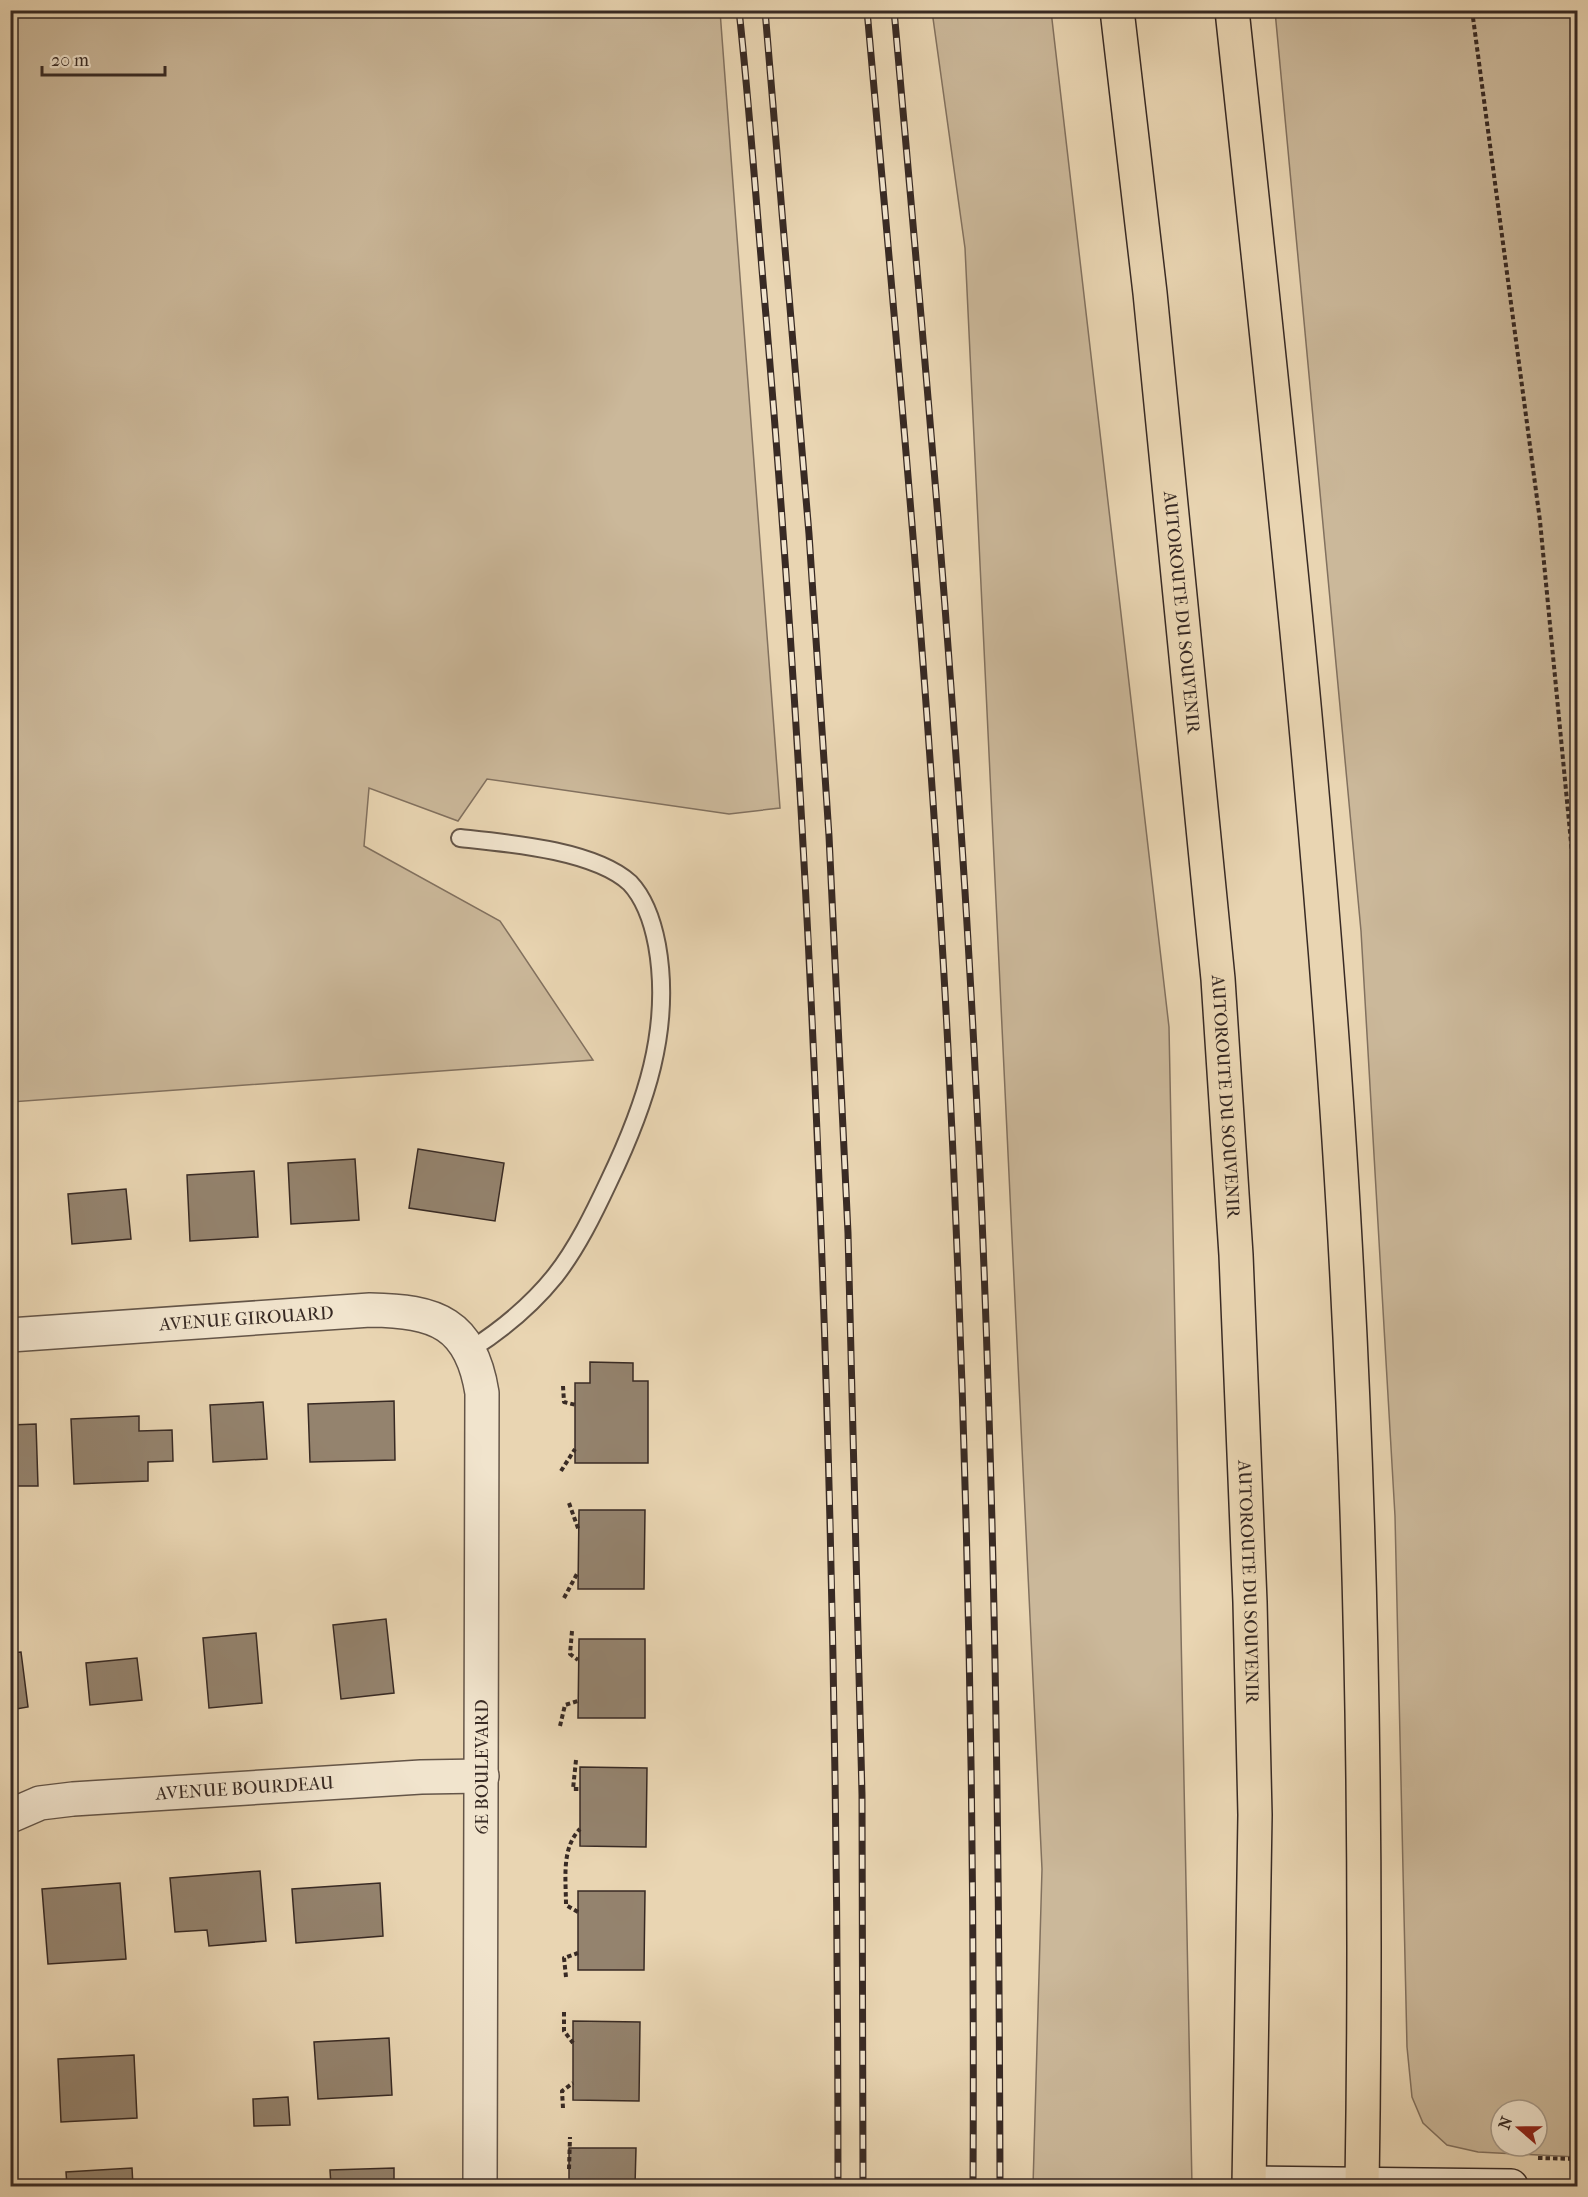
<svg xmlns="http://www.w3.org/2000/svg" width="1588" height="2197" font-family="'IM FELL French Canon',serif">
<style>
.green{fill:#cbb89a;stroke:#82715f;stroke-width:1.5;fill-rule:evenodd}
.building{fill:#94836e;stroke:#382a24;stroke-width:1.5}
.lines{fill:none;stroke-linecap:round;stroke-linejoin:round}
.lane-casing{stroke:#645548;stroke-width:20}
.street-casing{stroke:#645548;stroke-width:36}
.secondary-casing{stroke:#382a24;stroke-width:36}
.highway-casing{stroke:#382a24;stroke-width:36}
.path{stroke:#382a24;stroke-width:4;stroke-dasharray:4.5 3;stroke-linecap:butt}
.lane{stroke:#f1e4cd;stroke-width:16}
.street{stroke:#f1e4cd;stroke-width:33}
.secondary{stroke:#f1e4cd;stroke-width:33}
.highway{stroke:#e9d5b2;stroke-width:33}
.rail-casing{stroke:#382a24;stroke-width:7}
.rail{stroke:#f1e4cd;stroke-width:4.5;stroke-dasharray:14;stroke-linecap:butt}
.labels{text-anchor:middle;stroke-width:5;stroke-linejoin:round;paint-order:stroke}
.street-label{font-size:18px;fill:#382a24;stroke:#f1e4cd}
</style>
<rect width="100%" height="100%" fill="#e9d5b2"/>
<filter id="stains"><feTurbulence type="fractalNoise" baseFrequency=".00333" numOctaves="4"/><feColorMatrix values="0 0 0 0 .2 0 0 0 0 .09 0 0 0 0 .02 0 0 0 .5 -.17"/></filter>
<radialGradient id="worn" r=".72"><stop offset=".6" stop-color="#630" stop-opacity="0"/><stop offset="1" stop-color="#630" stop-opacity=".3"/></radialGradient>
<g class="green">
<polygon points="10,11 720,11 780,808 729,814 487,779 458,821 369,788 364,846 500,921 593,1060 11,1102"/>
<polygon points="932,11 1051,11 1169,1027 1192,2186 1033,2186 1042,1869 965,248"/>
<path d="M1275 11H1577V2157L1478 2152 1447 2145 1423 2123 1412 2097 1407 2047 1395 1516 1361 931ZM1501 2110H1537V2146H1501Z"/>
</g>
<g class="building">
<polygon points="418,1149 504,1163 495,1221 409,1208"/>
<polygon points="355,1159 359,1220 291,1224 288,1163"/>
<polygon points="254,1171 258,1237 190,1241 187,1175"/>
<polygon points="126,1189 131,1239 72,1244 68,1194"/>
<polygon points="10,1195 16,1250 10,1250"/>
<polygon points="590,1362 633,1363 633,1381 648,1381 648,1463 575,1463 575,1383 590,1383"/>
<polygon points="394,1401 395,1460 310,1462 308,1404"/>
<polygon points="263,1402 267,1459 213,1462 210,1405"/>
<polygon points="139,1416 139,1431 172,1430 173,1461 148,1462 148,1481 74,1484 71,1419"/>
<polygon points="36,1424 38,1486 10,1486 10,1425"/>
<polygon points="579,1510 645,1510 644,1589 578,1589"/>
<polygon points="386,1619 394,1693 341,1699 333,1625"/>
<polygon points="256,1633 262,1703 209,1708 203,1638"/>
<polygon points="579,1639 645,1639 645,1718 578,1718"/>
<polygon points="21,1652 28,1707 10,1710 10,1653"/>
<polygon points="137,1658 142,1700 90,1705 86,1663"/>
<polygon points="580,1767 647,1768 646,1847 580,1846"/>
<polygon points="260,1871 266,1941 209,1946 207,1930 175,1932 170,1878"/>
<polygon points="120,1883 126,1959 48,1964 42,1889"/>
<polygon points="380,1883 383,1936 296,1943 292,1889"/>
<polygon points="578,1891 645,1891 644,1970 578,1970"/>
<polygon points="573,2021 640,2022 639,2101 573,2100"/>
<polygon points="389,2038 392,2095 318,2099 314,2042"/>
<polygon points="134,2055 137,2118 61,2122 58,2059"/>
<polygon points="288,2097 290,2125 254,2126 253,2099"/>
<polygon points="569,2148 636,2148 635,2186 569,2186"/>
<polygon points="132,2168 133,2186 67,2186 66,2172"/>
<polygon points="394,2168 394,2186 331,2186 330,2170"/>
</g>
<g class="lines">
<g class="lane-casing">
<path id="lane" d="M460 838C507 843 594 850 630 883 645 899 653 924 657 945 672 1029 645 1106 609 1181 594 1213 577 1248 555 1276 530 1307 503 1329 470 1350"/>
</g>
<g class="street-casing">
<g id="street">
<path id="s1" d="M10 1335 370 1310C436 1311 471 1323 482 1393L480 2186"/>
<path id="s2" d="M10 1816 40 1803 73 1799 421 1777 482 1776"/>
</g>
</g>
<g class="secondary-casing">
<polyline id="secondary" points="1249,2183 1511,2186"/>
</g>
<g class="highway-casing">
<g id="highway">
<path id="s3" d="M1117 10 1150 293 1218 979 1236 1255 1250 1602 1255 1815 1249 2186"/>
<path d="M1232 10C1277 432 1325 854 1347 1277 1363 1580 1367 1883 1362 2186"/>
</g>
</g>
<g class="path">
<polyline points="1472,10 1540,521 1578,915"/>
<polyline points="563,1386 564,1402 576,1405"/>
<polyline points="561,1471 575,1449"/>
<polyline points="569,1503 579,1531"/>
<polyline points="564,1598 578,1572"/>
<polyline points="572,1631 570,1654 578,1660"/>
<polyline points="560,1726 565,1705 578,1701"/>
<polyline points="576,1760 573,1789 580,1789"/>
<path d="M578 1912 566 1905C566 1880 561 1848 580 1829"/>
<polyline points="566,1977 564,1958 578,1953"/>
<polyline points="564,2012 564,2031 573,2043"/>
<polyline points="563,2108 562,2091 573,2083"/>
<polyline points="1538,2158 1578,2159"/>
<polyline points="569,2169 570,2137"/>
</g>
<use href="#lane" class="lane"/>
<use href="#street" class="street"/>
<use href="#secondary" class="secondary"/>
<use href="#highway" class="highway"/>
<g class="rail-casing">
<g id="rail">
<path d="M739 10C750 112 757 214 766 316 819 938 838 1562 838 2186"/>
<polyline points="765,10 809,534 829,836 848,1233 862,1795 863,2186"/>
<path d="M867 10C898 356 930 701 948 1048 967 1427 975 1807 973 2186"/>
<path d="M894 10C925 356 956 702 974 1048 994 1427 999 1807 1000 2186"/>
</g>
</g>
<use href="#rail" class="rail"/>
</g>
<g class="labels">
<g class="street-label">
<text dy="6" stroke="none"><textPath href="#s3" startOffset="606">AUTOROUTE DU SOUVENIR</textPath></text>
<text dy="6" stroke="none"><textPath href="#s3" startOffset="1092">AUTOROUTE DU SOUVENIR</textPath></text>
<text dy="6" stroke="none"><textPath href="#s1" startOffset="237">AVENUE GIROUARD</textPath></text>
<text dy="6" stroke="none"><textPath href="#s3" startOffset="1578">AUTOROUTE DU SOUVENIR</textPath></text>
<text transform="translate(482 1767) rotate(-90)" y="6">6E BOULEVARD</text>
<text dy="6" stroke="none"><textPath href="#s2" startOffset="238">AVENUE BOURDEAU</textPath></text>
</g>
</g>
<rect width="1588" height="2197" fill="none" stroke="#e9d5b2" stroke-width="36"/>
<rect x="12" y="12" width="1564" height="2173" fill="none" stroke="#382a24" stroke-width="3"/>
<rect x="18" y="18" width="1552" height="2161" fill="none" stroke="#382a24" stroke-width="1.5"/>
<g transform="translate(1519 2128) rotate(290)"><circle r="28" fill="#f1e4cd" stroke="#a79a89" stroke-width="1.5"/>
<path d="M0-4.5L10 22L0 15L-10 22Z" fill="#8f2418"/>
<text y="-9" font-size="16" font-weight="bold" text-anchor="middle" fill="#382a24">N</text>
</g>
<path d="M42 66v9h123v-9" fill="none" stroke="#382a24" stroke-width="3"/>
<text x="51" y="66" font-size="18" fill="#382a24" stroke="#f1e4cd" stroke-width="4.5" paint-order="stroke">20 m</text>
<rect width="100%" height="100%" filter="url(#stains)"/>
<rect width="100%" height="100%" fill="url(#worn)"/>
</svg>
